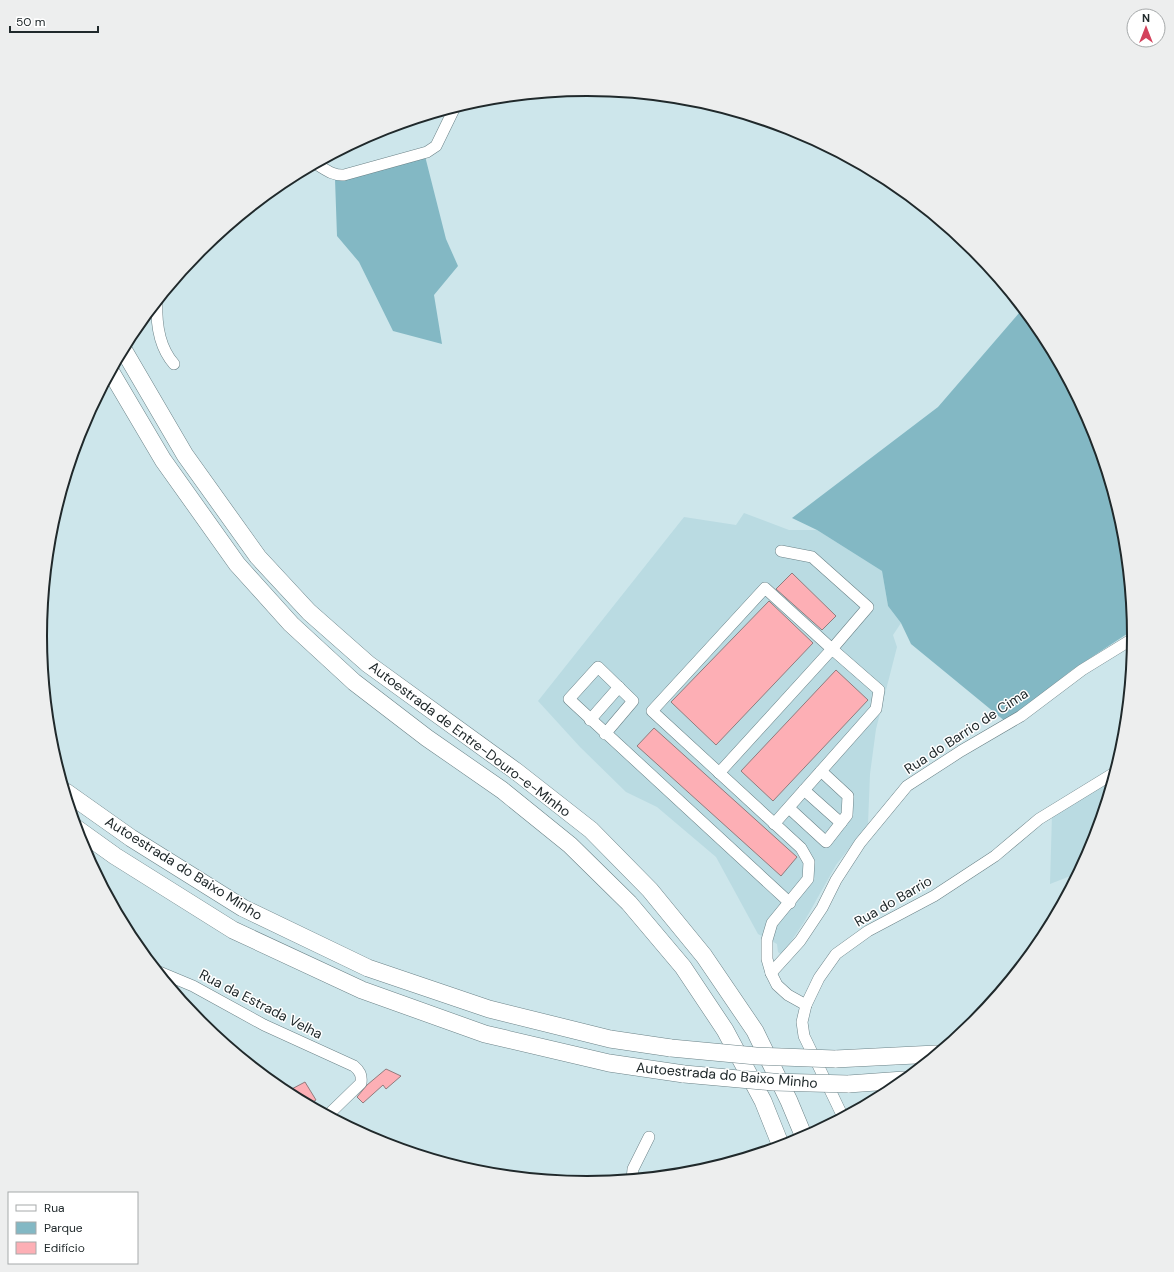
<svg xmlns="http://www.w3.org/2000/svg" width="1174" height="1272" font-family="'DM Sans',sans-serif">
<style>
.built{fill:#badbe2}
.green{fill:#83b8c4}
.building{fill:#fdafb5;stroke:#917b7d}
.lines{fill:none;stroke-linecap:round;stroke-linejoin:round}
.minor-casing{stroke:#6b8287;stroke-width:12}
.highway-casing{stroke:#6b8287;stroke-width:18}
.minor{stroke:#fff;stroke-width:11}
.highway{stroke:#fff;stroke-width:17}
.highway-bridge-casing{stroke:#6b8287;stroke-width:18;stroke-linecap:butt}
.highway-bridge{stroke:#fff;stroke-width:17}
.labels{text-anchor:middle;stroke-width:3;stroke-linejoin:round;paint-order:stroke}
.street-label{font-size:14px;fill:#20292b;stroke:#fff}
.rim{fill:none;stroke:#20292b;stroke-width:2}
</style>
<rect width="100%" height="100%" fill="#cde6eb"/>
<g class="built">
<polygon points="744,513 789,530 817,530 882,571 888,606 901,623 893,635 897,647 876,729 870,774 868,824 836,865 804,922 782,955 778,952 777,944 758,934 716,857 657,807 626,792 580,747 538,701 684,517 736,525"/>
<polygon points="1112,780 1092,846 1078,873 1050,884 1052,815"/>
</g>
<g class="green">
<polygon points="425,156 446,239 458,266 434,295 442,344 393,331 359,262 337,236 335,179"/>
<polygon points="1024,310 1042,332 1092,427 1124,530 1133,630 1072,670 1006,722 911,644 901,623 888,606 882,571 817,530 792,518 938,407 1019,313"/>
</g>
<g class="building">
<polygon points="792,573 836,616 822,630 776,589"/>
<polygon points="769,601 813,643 716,745 671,702"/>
<polygon points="836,670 868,700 773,801 741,771"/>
<polygon points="654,728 797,857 781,876 637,746"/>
<polygon points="386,1069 401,1076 386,1089 383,1085 363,1103 357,1097 367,1085"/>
<polygon points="305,1082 316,1100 309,1104 286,1092"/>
</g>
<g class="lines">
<g class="minor-casing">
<g id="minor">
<path d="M316 164C325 169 333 176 344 175L427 152 436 146 455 107"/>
<path d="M157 302C156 324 159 347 174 364"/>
<polyline points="781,551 812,557 868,607 832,649 765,588 652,711 801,848 809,862 808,879 772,923 767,940 767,959 771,973 777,985 788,995 806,1005"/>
<polyline points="590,720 619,687"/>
<polyline points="605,734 633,701 598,667 569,699 790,903"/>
<polyline points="719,773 832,649 879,690 876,709 774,824"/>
<polyline points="804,790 841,823"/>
<polyline points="789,808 826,842 847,815 848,796 821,771"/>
<path d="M157 971 193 986 264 1025 354 1066C360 1071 362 1075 361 1083L328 1115"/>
<polyline points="771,973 800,941 822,908 836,880 860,843 907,786 961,751 1021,716 1082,670 1134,638"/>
<polyline points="843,1117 804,1036 802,1022 806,1005 819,978 836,954 868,931 934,896 995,856 1039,819 1114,773"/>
<polyline points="632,1179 633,1169 649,1137"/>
</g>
</g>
<g class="highway-casing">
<g id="highway">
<polyline points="123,349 185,455 258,557 309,612 368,664 517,772 591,830 650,890 704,956 755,1031 789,1101 804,1137"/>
<polyline points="111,372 163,460 237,564 291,624 354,682 427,738 502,790 570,845 629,903 683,967 725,1030 763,1101 781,1146"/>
<polyline points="66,792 131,838 243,908 368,968 489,1009 610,1039 671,1048"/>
<polyline points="76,828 115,856 233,930 362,990 485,1034 609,1063 684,1074"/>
<polyline points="835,1059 936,1054"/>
<polyline points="848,1084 904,1080"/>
</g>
</g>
<use href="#minor" class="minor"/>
<use href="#highway" class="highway"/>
<g class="highway-bridge-casing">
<g id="highway-bridge">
<polyline points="671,1048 756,1056 835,1059"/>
<polyline points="684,1074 773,1082 848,1084"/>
</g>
</g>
<use href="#highway-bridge" class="highway-bridge"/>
</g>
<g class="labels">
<g class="street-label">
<text transform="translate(966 731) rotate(-33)" y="5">Rua do Barrio de Cima</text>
<text transform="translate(470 739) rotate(37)" y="5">Autoestrada de Entre-Douro-e-Minho</text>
<text transform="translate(184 868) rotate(32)" y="5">Autoestrada do Baixo Minho</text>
<text transform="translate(893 901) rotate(-30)" y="5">Rua do Barrio</text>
<text transform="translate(261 1004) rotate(27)" y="5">Rua da Estrada Velha</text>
<text transform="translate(727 1075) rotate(5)" y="5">Autoestrada do Baixo Minho</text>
</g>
</g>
<path d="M0 0H1174V1272H0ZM47 636a540 540 0 1 1 1080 0a540 540 0 1 1-1080 0Z" fill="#edeeee" fill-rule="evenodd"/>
<path class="rim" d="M47 636a540 540 0 1 1 1080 0a540 540 0 1 1-1080 0Z"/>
<rect x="8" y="1192" width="130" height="72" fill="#ffffff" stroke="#a6a9aa"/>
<rect x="16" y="1205" width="20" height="6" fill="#ffffff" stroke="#a6a9aa"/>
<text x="44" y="1212" font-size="12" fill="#20292b">Rua</text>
<rect x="16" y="1222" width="20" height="12" fill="#83b8c4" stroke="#a6a9aa"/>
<text x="44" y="1232" font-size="12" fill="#20292b">Parque</text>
<rect x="16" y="1242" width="20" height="12" fill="#fdafb5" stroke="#a6a9aa"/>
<text x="44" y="1252" font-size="12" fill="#20292b">Edifício</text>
<g transform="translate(1146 28)"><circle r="19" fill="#ffffff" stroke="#a6a9aa"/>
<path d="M0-3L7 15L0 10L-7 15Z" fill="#d3425c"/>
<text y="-6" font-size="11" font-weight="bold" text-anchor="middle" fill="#20292b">N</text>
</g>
<path d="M10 26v6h88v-6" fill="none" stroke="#20292b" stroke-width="2"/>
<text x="16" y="26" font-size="12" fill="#20292b" stroke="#ffffff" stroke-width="3" paint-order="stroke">50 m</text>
</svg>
